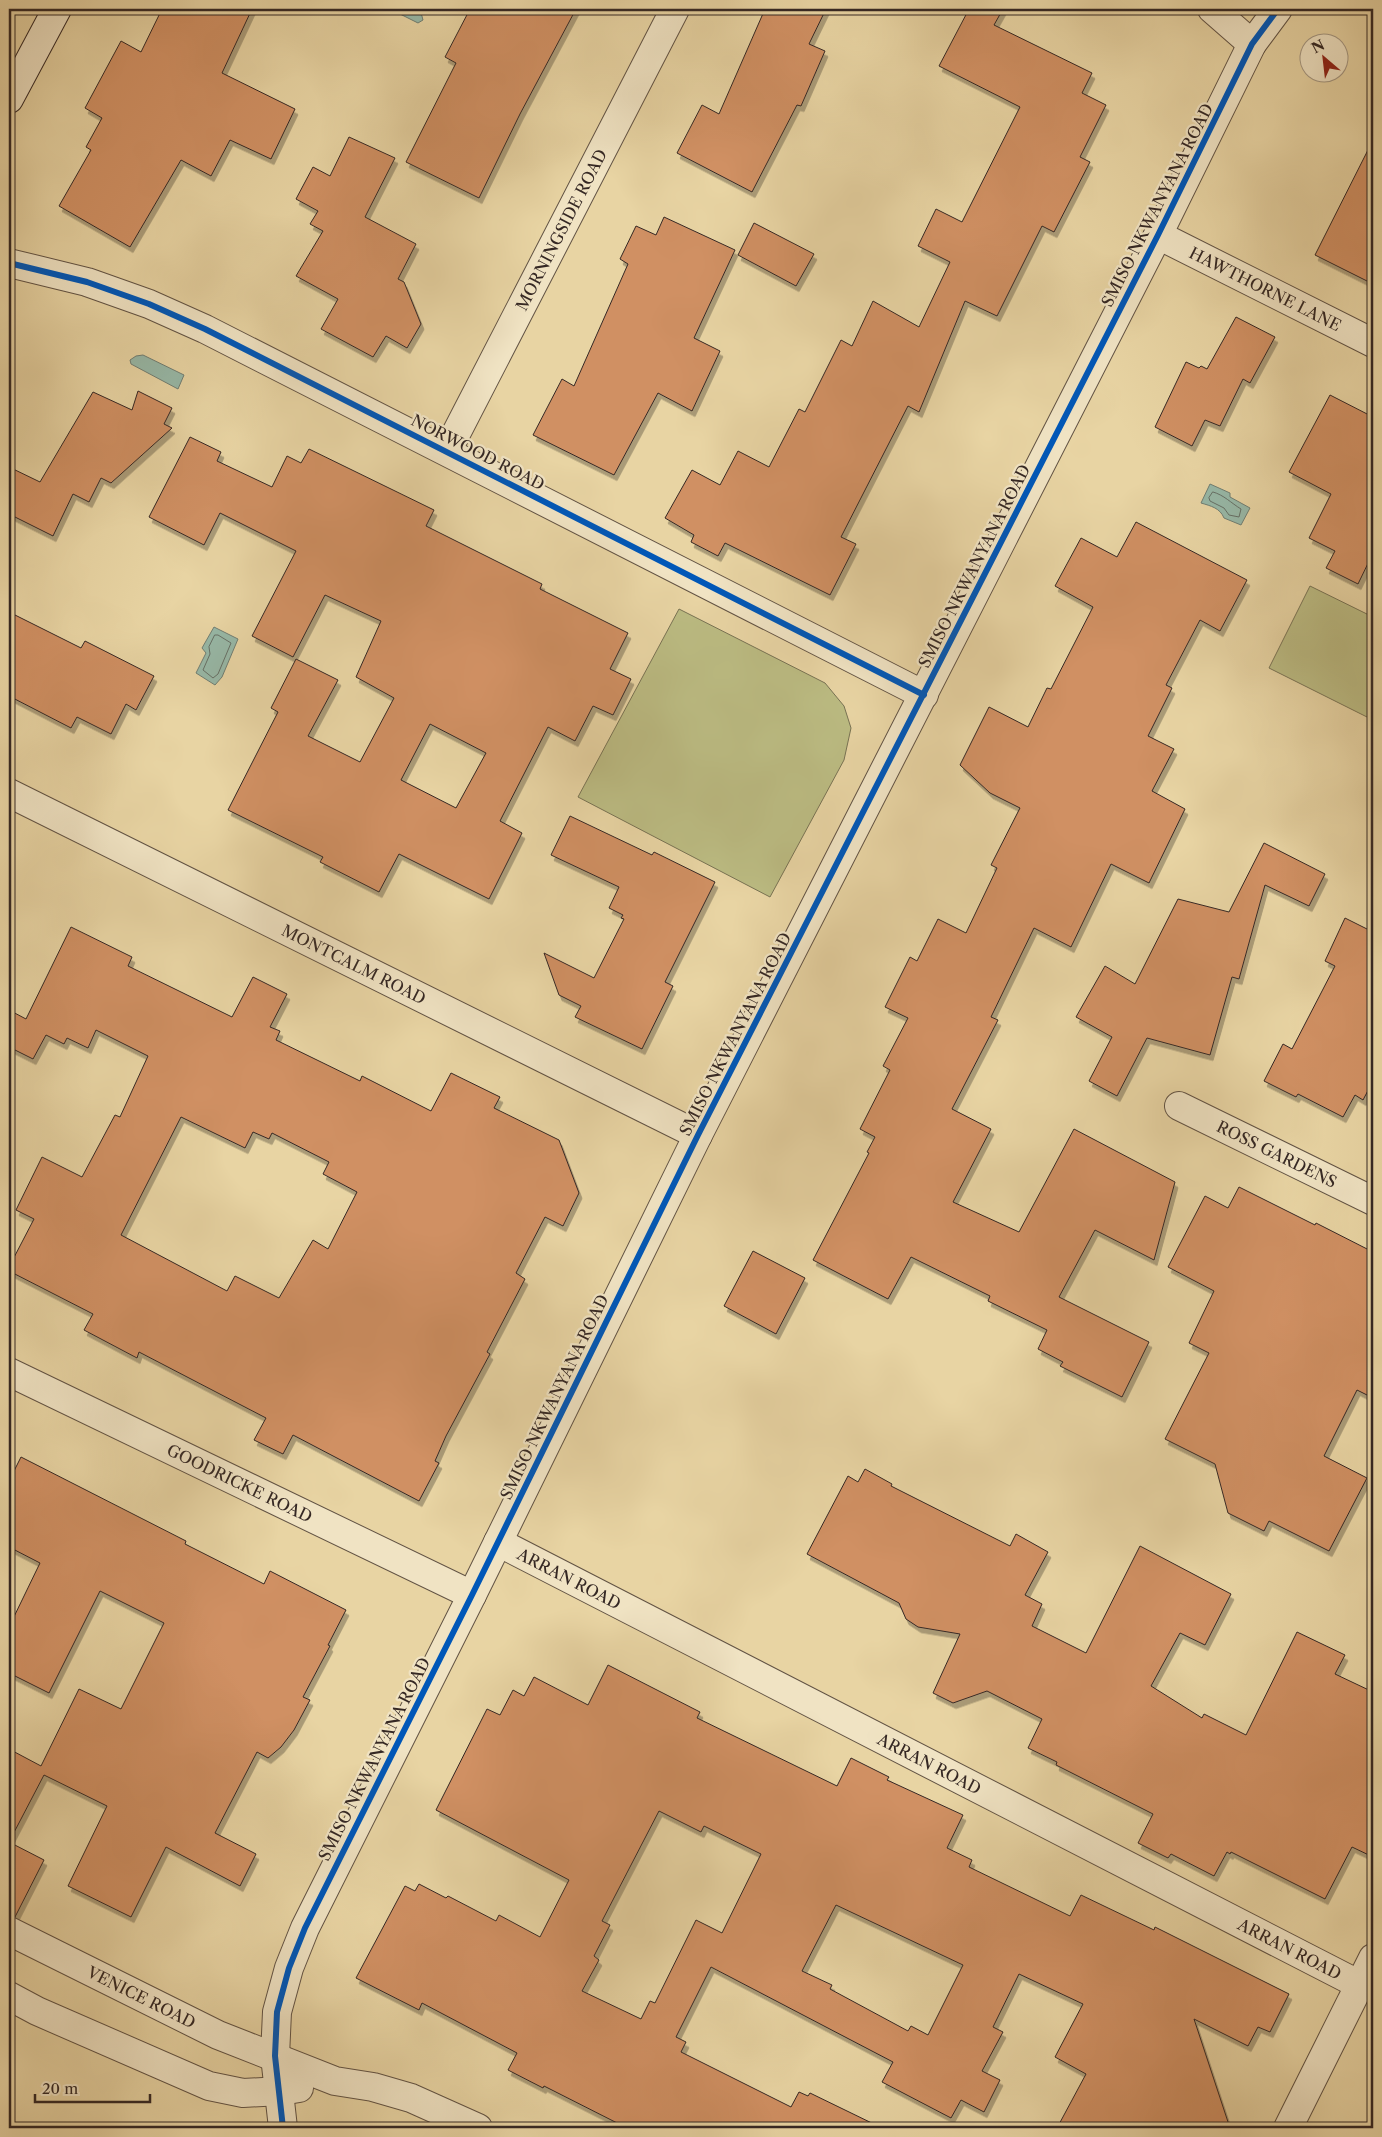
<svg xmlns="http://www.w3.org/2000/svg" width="1382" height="2137" font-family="'Libre Caslon Text',serif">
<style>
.green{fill:#bbbb82;stroke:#787253}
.water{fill:#97b8a7;stroke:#707e73}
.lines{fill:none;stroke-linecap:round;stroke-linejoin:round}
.shore{stroke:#667066;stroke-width:1}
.building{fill:#d09063;stroke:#352824;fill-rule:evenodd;filter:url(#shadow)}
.street-casing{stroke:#625344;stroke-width:30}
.secondary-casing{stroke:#352824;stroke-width:30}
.street{stroke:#f0e3c3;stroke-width:28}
.secondary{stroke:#f0e3c3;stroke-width:28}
.cycleway-casing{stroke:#f0e3c3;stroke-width:9}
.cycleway{stroke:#0057b8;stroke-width:6}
.labels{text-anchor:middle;stroke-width:4.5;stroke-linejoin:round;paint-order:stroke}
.street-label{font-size:16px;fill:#352824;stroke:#f0e3c3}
</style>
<defs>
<filter id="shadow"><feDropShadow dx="3" dy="5.5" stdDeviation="0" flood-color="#0004"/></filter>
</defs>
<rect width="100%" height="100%" fill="#e8d4a3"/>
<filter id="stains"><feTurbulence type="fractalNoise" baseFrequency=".004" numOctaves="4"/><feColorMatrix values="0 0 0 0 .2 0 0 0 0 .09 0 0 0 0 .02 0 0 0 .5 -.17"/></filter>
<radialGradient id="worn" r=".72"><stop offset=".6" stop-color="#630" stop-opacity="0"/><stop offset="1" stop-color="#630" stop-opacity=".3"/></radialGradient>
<g class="green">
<polygon points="1310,586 1373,617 1373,720 1269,668"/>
<polygon points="679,609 825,683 844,706 851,728 844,760 770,897 578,797"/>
</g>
<g class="water">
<polygon points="398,9 420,9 423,20 418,23 396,12"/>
<polygon points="143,355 184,375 178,389 131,364 130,360 136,356"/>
<path d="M1210 484 1230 493V497L1250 508 1241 525 1224 518C1220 508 1211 506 1201 503Z"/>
<polygon points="214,627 238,639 222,677 215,685 196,673 206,653 202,648"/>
</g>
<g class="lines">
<g class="shore">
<path d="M1213 492C1224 495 1231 503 1241 509L1239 517 1229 515 1224 508 1210 501 1209 498Z"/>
<polygon points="215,635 218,635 231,643 218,674 213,678 203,670 210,654 209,647"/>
</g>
</g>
<g class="building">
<polygon points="162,9 252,9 222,73 295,109 271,159 230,140 211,176 181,160 130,247 59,206 91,150 86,147 102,118 85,108 121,41 141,52"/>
<polygon points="470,9 576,9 520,114 479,198 406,162 456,63 445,57"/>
<polygon points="765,9 826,9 809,44 825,51 801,106 797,105 752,192 677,153 702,105 719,114"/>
<polygon points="969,9 1003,9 994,25 1092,73 1082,93 1106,105 1080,157 1090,162 1054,232 1042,226 997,316 965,301 919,412 908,406 841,537 856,544 830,595 725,543 718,556 691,542 694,535 665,518 692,470 720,485 738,451 769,467 799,409 805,412 841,340 852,346 873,301 919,327 950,262 918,246 936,209 962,222 1020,107 939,66"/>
<polygon points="349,137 395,158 365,217 416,244 398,279 404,282 421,324 407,348 386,336 373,357 321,329 338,299 296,276 323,231 310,224 318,211 296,199 313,167 330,176"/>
<polygon points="1373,140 1373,284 1315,255"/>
<polygon points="664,217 735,250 694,338 720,351 692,411 658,393 614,475 533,435 562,379 574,386 628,264 620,259 636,226 656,235"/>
<polygon points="754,223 814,254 796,286 738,255"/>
<polygon points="1236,317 1275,337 1250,383 1243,379 1220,426 1205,420 1192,446 1155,427 1186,362 1199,368 1201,366 1207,369"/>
<polygon points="138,391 172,408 164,424 172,428 111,483 101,478 89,502 73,494 53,536 9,514 9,467 40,482 93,392 132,410"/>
<polygon points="1330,395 1373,417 1373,553 1358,584 1326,568 1335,551 1309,538 1331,494 1289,472"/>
<path d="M190 437 221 452 217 461 272 487 287 456 301 463 309 449 434 510 426 526 542 584 540 589 628 633 610 669 631 679 613 715 593 706 575 741 548 727 500 821 522 833 489 899 399 854 379 892 320 862 323 857 228 810 278 712 271 708 296 659 338 680 308 736 360 762 394 698 356 677 381 621 325 595 293 657 252 636 296 551 220 513 204 545 149 517ZM430 724 486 753 456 808 401 780Z"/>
<polygon points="1136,522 1247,580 1220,631 1200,620 1166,685 1172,688 1148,736 1174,749 1152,791 1185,809 1149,883 1111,864 1071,947 1034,928 991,1017 998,1020 952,1109 991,1129 953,1202 1019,1232 1074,1129 1175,1182 1154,1260 1095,1230 1059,1297 1149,1342 1122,1397 1060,1366 1063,1362 1038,1349 1047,1330 988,1301 990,1296 911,1257 888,1299 813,1260 869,1153 867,1152 875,1137 860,1129 890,1070 883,1066 908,1018 885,1007 910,957 917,961 938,919 966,933 997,868 991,865 1020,808 990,793 960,765 989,707 1028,727 1047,688 1051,689 1093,607 1055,586 1081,538 1117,557"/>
<polygon points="9,612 81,648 85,641 154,676 136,710 126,704 111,734 77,717 71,728 9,696"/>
<polygon points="570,816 652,855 654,852 715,882 665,982 673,986 642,1049 575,1017 581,1006 559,995 544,953 594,978 624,919 621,918 623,915 609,908 619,887 551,855"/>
<polygon points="1264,843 1325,874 1309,906 1265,885 1239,979 1232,977 1210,1055 1147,1038 1117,1096 1089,1081 1112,1037 1076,1017 1105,966 1135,984 1178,899 1229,912"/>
<polygon points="1345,918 1373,932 1373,1081 1363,1100 1355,1095 1343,1117 1298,1094 1296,1097 1264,1081 1283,1044 1292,1049 1335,966 1325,961"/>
<path d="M71 927 132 957 128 966 232 1017 253 977 287 994 270 1027 280 1031 276 1040 360 1081 362 1076 431 1111 451 1073 500 1097 494 1108 559 1140 579 1193 563 1226 545 1217 516 1273 525 1279 487 1352 490 1354 446 1436 435 1461 439 1463 419 1501 293 1435 283 1454 254 1440 266 1418 139 1352 137 1358 84 1330 93 1314 9 1271V1267L34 1219 16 1210 42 1157 82 1177 115 1115 120 1117 148 1056 96 1030 88 1048 67 1038 64 1044 46 1035 33 1059 9 1047V1010L26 1019ZM181 1117 245 1148 253 1132 269 1139 272 1133 329 1162 323 1174 357 1192 328 1249 313 1240 279 1298 235 1276 227 1291 121 1235Z"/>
<polygon points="1239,1187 1315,1225 1316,1223 1373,1252 1373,1398 1357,1390 1324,1456 1367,1478 1329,1551 1269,1521 1264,1531 1228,1513 1215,1464 1165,1439 1209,1353 1189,1343 1214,1291 1168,1267 1205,1196 1228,1208"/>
<polygon points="753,1251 805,1278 776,1334 724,1306"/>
<polygon points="21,1457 186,1541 185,1544 264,1584 270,1571 346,1610 328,1645 330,1646 303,1697 310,1700 294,1730 281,1747 268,1758 257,1752 215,1833 256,1854 240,1886 166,1847 131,1917 68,1886 107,1806 44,1775 9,1842 44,1860 15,1917 9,1915 9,1749 41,1766 79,1689 121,1709 164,1623 100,1591 49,1693 9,1673 9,1627 40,1563 9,1547 9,1481"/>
<polygon points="865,1469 892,1484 891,1486 1010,1546 1016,1534 1048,1552 1025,1595 1042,1604 1032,1626 1086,1653 1140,1546 1231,1594 1205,1645 1180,1633 1151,1686 1202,1718 1204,1714 1246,1735 1297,1632 1345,1655 1335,1674 1373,1692 1373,1857 1352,1847 1325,1899 1231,1852 1230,1854 1227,1852 1214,1876 1171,1854 1168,1858 1138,1843 1153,1814 1056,1765 1057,1762 1028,1748 1042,1719 987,1691 953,1703 933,1693 960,1634 918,1627 906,1619 899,1603 807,1554 848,1476 858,1482"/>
<path d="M608 1665 700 1712 697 1718 837 1786 851 1758 889 1777 887 1780 963 1815 947 1848 972 1860 969 1867 1070 1916 1081 1895 1154 1930 1155 1927 1289 1994 1270 2032 1258 2027 1248 2046 1194 2019 1230 2128H1057L1086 2074 1055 2057 1083 2004 1019 1974 993 2027 1003 2032 982 2071 1000 2080 984 2112 961 2100 951 2118 882 2082 893 2062 711 1967 676 2037 686 2042 681 2052 791 2107 799 2092 808 2096 810 2093 882 2128H627L544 2086 543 2088 508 2070 517 2053 422 2003 419 2010 356 1978 405 1886 415 1891 419 1884 446 1898 448 1896 496 1921 499 1915 540 1937 569 1880 436 1810 487 1709 500 1715 513 1690 524 1696 534 1677 588 1705ZM659 1811 701 1832 704 1826 761 1854 722 1933 696 1920 655 2003 650 2001 641 2019 582 1991 599 1960 594 1956 610 1925 602 1921ZM836 1905 963 1965 928 2035 911 2026 908 2031 830 1989 832 1985 802 1971Z"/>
</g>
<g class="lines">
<g class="street-casing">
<g id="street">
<polyline points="1212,9 1252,44"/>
<path id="s1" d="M1158 235 1373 343"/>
<polyline points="9,263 87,282 149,304 205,329 924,695"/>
<path id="s2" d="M447 451 675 9"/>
<path id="s3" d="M9 793 698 1135"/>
<path id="s4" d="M1179 1106 1373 1201"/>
<path id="s5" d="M9 1372 472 1595"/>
<path id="s6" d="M498 1542 1360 1985"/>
<path id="s7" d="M9 1931 218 2035 335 2081 373 2087 411 2098 478 2128"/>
<polyline points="9,1996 37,2011 209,2086 243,2093 281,2091 299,2088"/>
<polyline points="283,2128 275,2056 277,2012 289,1968 305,1928 472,1595 698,1135 1158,235 1252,44 1278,9"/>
<polyline points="1288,2128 1373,1958"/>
</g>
</g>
<g class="secondary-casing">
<polyline id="secondary" points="9,99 57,9"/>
</g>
<use href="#street" class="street"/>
<use href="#secondary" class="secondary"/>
<g class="cycleway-casing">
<g id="cycleway">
<polyline points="9,263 87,282 149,304 205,329 924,695"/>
<polyline points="283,2128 275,2056 277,2012 289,1968 305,1928 472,1595 698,1135 1158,235 1252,44 1278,9"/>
</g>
</g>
<use href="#cycleway" class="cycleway"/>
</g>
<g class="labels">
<g class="street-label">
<text transform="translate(1157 205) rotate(-63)" y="6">SMISO NKWANYANA ROAD</text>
<text dy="6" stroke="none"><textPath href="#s2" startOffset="249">MORNINGSIDE ROAD</textPath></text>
<text dy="6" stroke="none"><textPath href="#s1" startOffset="120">HAWTHORNE LANE</textPath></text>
<text transform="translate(478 452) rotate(27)" y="6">NORWOOD ROAD</text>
<text transform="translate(974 566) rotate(-63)" y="6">SMISO NKWANYANA ROAD</text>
<text dy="6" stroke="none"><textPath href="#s3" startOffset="385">MONTCALM ROAD</textPath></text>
<text transform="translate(735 1034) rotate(-63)" y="6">SMISO NKWANYANA ROAD</text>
<text dy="6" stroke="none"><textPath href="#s4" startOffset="109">ROSS GARDENS</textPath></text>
<text transform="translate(554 1397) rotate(-64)" y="6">SMISO NKWANYANA ROAD</text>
<text dy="6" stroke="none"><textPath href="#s5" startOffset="256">GOODRICKE ROAD</textPath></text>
<text dy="6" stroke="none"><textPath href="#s6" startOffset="80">ARRAN ROAD</textPath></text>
<text transform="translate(374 1759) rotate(-63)" y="6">SMISO NKWANYANA ROAD</text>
<text dy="6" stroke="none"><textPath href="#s6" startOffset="485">ARRAN ROAD</textPath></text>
<text dy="6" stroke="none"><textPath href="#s6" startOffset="890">ARRAN ROAD</textPath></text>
<text dy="6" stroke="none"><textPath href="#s7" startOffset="148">VENICE ROAD</textPath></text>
</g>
</g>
<rect width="1382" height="2137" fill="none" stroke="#e8d4a3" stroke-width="30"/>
<rect x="10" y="10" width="1362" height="2117" fill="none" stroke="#352824" stroke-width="2.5"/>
<rect x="15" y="15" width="1352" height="2107" fill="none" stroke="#352824"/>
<g transform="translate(1324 58) rotate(332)"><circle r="24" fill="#f0e3c3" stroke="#a59883"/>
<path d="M0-4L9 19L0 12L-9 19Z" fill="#8f2418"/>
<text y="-8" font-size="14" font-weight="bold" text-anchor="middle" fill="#352824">N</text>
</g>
<path d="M35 2094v8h115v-8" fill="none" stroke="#352824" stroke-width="2.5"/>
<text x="42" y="2094" font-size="15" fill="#352824" stroke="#f0e3c3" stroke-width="4" paint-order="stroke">20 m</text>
<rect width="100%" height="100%" filter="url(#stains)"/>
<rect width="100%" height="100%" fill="url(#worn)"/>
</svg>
